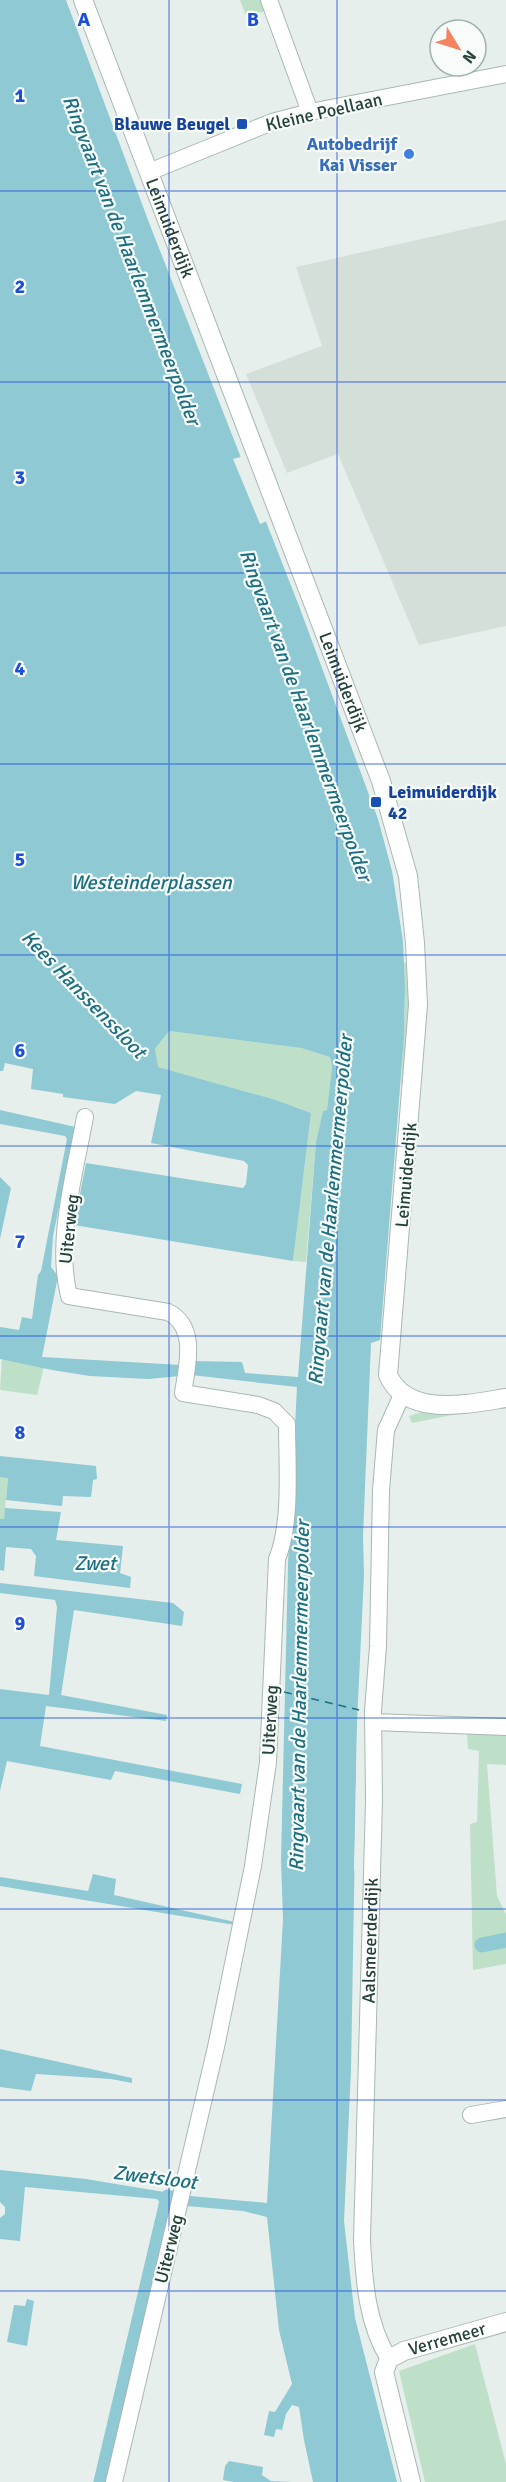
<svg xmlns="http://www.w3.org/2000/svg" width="506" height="2482" font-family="Signika,sans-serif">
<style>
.built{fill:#d4dfda}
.green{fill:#bfe0c8}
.water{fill:#8ec9d4}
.pier{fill:#e6efeb}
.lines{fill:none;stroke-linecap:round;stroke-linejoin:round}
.canal{stroke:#8ec9d4;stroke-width:15}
.ferry{stroke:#1c6f80;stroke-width:1.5;stroke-dasharray:8 6;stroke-linecap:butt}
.minor-casing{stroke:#a8b8b2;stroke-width:18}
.tertiary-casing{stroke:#a8b8b2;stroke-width:20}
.minor{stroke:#fff;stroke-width:16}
.tertiary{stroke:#fff;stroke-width:18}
.grid{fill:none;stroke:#1d4ed8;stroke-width:1.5;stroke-opacity:0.55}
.transit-dot{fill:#1a4fb4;stroke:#f7fbf9;stroke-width:2}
.shop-dot{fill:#3f7fe0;stroke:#f7fbf9;stroke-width:2}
.labels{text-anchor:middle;stroke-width:4.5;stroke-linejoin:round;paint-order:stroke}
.street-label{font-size:18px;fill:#24423a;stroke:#f7fbf9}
.transit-label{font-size:18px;font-weight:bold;fill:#164399;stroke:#f7fbf9;text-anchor:end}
.shop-label{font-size:18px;font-weight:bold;fill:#366cbe;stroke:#f7fbf9;text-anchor:end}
.water-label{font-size:20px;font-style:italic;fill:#1c6f80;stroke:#f7fbf9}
.grid-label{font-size:20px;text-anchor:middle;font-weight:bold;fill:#1d4ed8;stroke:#f7fbf9;stroke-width:4.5;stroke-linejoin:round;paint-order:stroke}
</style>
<rect width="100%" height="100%" fill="#e6efeb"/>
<polygon class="built" points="506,220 506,626 419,645 338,454 287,473 246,374 322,346 296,267"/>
<g class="green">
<polygon points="240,0 262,0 266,11 246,16"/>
<polygon points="404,962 411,967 407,1079 401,1084 405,1009"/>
<polygon points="169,1031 301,1048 330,1057 332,1067 327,1110 323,1111 316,1142 306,1262 293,1261 311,1113 276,1100 157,1067 155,1049"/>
<polygon points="2,1359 44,1367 37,1395 0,1390"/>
<polygon points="422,1412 457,1414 412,1423 409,1416"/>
<polygon points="0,1477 8,1477 4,1520 0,1519"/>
<polygon points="467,1733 506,1735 506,1765 487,1764 497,1896 506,1914 506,1964 473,1970 470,1824 477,1822 479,1751 468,1749"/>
<polygon points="475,2344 506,2464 506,2482 425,2482 399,2371"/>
</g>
<g class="water">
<polygon points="0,0 66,0 148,220 299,606 378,819 392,871 403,941 405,986 404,1037 380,1340 371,1343 363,1536 364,1575 357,1722 351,2070 344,2221 355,2318 397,2482 313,2482 304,2440 299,2407 292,2405 286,2414 282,2430 276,2429 274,2437 264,2435 269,2411 275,2412 292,2384 279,2330 267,2217 243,2211 187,2206 190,2196 267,2203 283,1919 281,1860 288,1564 297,1387 191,1375 148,1379 90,1376 52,1370 0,1359 0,1327 19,1330 22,1317 32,1319 38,1275 41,1271 67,1139 65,1136 0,1124 0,1110 80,1128 67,1203 60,1202 53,1236 51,1267 58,1276 42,1357 181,1365 193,1361 242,1362 245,1373 298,1377 316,1142 323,1111 327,1110 332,1067 330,1057 301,1048 169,1031 155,1049 158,1067 276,1100 311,1113 293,1261 74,1225 86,1163 243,1188 246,1184 248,1165 244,1161 151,1143 161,1095 136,1091 115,1104 63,1097 63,1094 31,1089 33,1069 5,1063 3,1071 0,1071"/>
<polygon points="0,1177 11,1188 0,1239"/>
<polygon points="0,1456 96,1466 97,1479 93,1480 91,1497 63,1496 62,1506 6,1500 8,1478 0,1477"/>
<polygon points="5,1508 61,1512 56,1540 123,1546 120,1573 131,1577 130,1588 34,1576 36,1556 31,1549 6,1547 4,1571 0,1570 0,1519 4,1519"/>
<polygon points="0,1583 173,1603 184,1612 182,1626 74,1610 61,1695 167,1715 166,1721 46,1706 40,1746 242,1784 240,1794 115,1771 111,1780 7,1761 0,1791 0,1689 49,1695 57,1607 55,1600 0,1593"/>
<polygon points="93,1874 116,1879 114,1895 235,1922 235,1925 0,1886 0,1877 88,1891"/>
<polygon points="0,2049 132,2078 132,2083 111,2079 36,2074 31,2091 0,2087"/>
<polygon points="0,2170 86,2179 176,2194 173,2206 162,2205 157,2199 25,2187 20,2241 0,2239 0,2218 5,2214 5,2207 0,2202"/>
<polygon points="27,2299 34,2301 27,2346 7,2342 14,2305 25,2306"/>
<polygon points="229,2461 263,2467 262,2475 271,2481 292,2482 234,2482 223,2480 225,2466"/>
</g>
<g class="pier">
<polygon points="244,456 269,520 260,524 233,459"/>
<polygon points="357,1730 360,1730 357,1870 354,1870"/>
</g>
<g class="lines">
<g class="canal">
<polyline points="482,1945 506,1940"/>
<polyline points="101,2482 168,2197"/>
</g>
<polyline class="ferry" points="284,1692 359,1710"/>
<g class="minor-casing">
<g id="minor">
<polyline points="269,0 310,112"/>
<polyline points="149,172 272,122 310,112 506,74"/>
<path d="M85 1117C75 1173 55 1240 69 1296L168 1312C198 1327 187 1366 183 1393L258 1405 274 1411 287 1424C287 1463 292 1523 277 1559L268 1762 253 1866 216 2047 114 2482"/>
<polyline points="374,1722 506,1727"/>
<polyline points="471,2115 506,2109"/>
<path id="s1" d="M389 2359C367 2324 364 2281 362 2240L374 1800 373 1711 378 1646 381 1490 386 1430 402 1395"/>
</g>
</g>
<g class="tertiary-casing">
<g id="tertiary">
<path id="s2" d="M83 0 381 781 408 876 415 943 418 1005 388 1375C407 1418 468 1404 506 1398"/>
<path id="s3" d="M411 2482 384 2372 389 2359 404 2351 506 2322"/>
</g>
</g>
<use href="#minor" class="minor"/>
<use href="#tertiary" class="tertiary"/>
</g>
<path class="grid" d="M169 0V2482M337 0V2482M0 191H506M0 382H506M0 573H506M0 764H506M0 955H506M0 1146H506M0 1336H506M0 1527H506M0 1718H506M0 1909H506M0 2100H506M0 2291H506"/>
<g class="transit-dot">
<rect x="236" y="118" width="12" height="12" rx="3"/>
<rect x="370" y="796" width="12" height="12" rx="3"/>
</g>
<circle class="shop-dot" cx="409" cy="154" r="6"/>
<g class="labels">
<g class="street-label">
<text transform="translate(324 112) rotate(-13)" y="6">Kleine Poellaan</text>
<text dy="6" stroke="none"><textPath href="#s2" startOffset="244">Leimuiderdijk</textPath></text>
<text dy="6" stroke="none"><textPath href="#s2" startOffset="730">Leimuiderdijk</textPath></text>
<text transform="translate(406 1175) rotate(-85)" y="6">Leimuiderdijk</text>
<text transform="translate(69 1229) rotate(-84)" y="6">Uiterweg</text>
<text transform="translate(270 1720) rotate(-87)" y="6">Uiterweg</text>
<text dy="6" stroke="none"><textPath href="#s1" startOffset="423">Aalsmeerderdijk</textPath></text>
<text transform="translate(169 2249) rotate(-76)" y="6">Uiterweg</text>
<text dy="6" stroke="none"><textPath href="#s3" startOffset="189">Verremeer</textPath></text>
</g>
<g class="transit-label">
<text x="230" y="130">Blauwe Beugel</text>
<text x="388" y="798" text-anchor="start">Leimuiderdijk<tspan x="388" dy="21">42</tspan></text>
</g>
<g class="shop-label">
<text x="397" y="150">Autobedrijf<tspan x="397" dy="21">Kai Visser</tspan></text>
</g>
<g class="water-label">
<text transform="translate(132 260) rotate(69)" y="7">Ringvaart van de Haarlemmermeerpolder</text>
<text transform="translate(306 715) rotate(70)" y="7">Ringvaart van de Haarlemmermeerpolder</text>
<text x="151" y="889">Westeinderplassen</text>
<text transform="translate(84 994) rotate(46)" y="7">Kees Hanssenssloot</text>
<text transform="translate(330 1210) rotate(-85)" y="7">Ringvaart van de Haarlemmermeerpolder</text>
<text x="95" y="1570">Zwet</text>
<text transform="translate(299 1696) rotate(-89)" y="7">Ringvaart van de Haarlemmermeerpolder</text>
<text transform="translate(155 2177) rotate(7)" y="7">Zwetsloot</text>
</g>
</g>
<g class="grid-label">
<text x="84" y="26">A</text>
<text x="253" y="26">B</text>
<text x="20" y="102">1</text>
<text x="20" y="293">2</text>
<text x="20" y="484">3</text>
<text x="20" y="675">4</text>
<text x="20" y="866">5</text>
<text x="20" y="1057">6</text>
<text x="20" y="1248">7</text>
<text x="20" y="1439">8</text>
<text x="20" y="1630">9</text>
</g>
<g transform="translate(458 48) rotate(128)"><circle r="28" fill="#f7fbf9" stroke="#a3b1ad" stroke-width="1.5"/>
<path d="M0-4.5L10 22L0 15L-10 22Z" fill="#f4845f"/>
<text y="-9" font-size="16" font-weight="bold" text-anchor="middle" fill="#24423a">N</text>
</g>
</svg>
